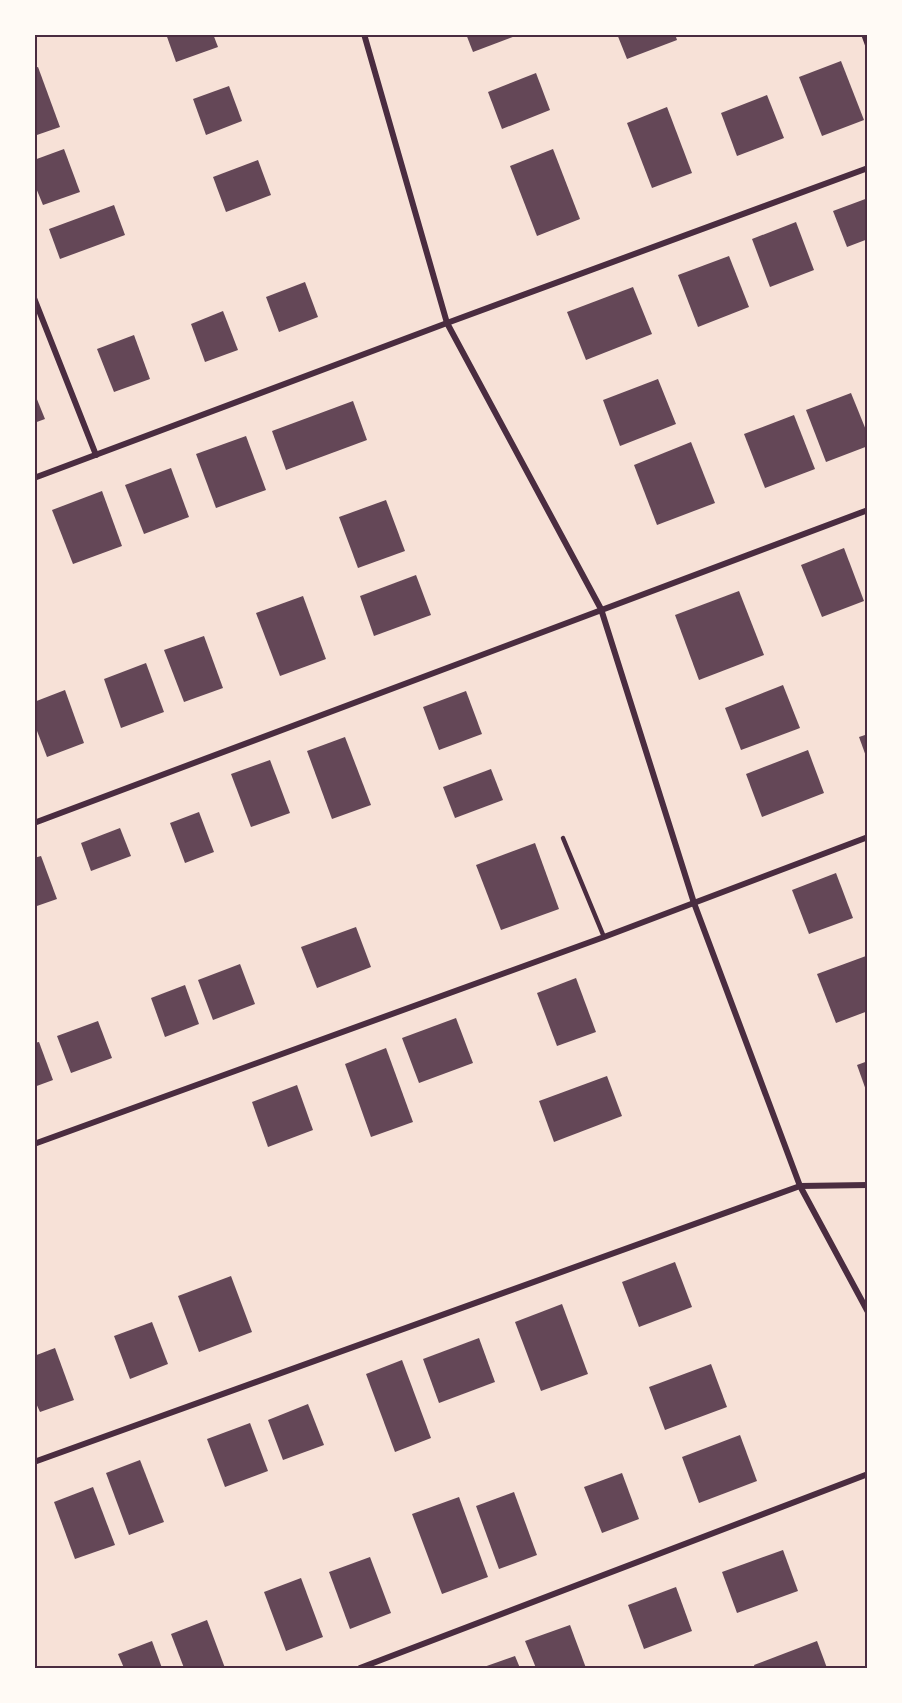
<svg xmlns="http://www.w3.org/2000/svg" width="902" height="1703" font-family="'PT Sans Narrow',sans-serif">
<style>
.building{fill:#644757}
.lines{fill:none;stroke-linecap:round;stroke-linejoin:round}
.service{stroke:#4a2c40;stroke-width:4.5}
.minor{stroke:#4a2c40;stroke-width:6}
.neatline{fill:none;stroke:#4a2c40;stroke-width:2}
</style>
<rect width="100%" height="100%" fill="#f7e1d7"/>
<g class="building">
<polygon points="166,34 213,34 218,47 176,62"/>
<polygon points="466,34 518,34 518,35 473,52"/>
<polygon points="617,34 675,34 677,40 627,59"/>
<polygon points="841,61 864,120 822,136 799,77"/>
<polygon points="38,67 60,127 34,136 34,68"/>
<polygon points="536,73 550,110 502,129 488,92"/>
<polygon points="229,86 242,121 206,135 193,99"/>
<polygon points="767,95 784,138 737,156 721,113"/>
<polygon points="667,107 692,173 652,188 627,123"/>
<polygon points="64,149 80,192 43,205 34,183 34,160"/>
<polygon points="553,149 580,219 537,236 510,166"/>
<polygon points="258,160 271,195 226,212 213,177"/>
<polygon points="868,198 868,239 847,247 833,211"/>
<polygon points="114,205 125,235 60,259 49,229"/>
<polygon points="796,222 814,270 770,287 752,239"/>
<polygon points="729,256 749,307 698,327 678,275"/>
<polygon points="305,282 318,317 279,332 266,297"/>
<polygon points="633,287 652,334 586,360 567,312"/>
<polygon points="223,311 238,350 205,362 191,324"/>
<polygon points="134,335 150,379 114,392 97,349"/>
<polygon points="658,379 676,424 620,446 603,400"/>
<polygon points="34,392 45,419 34,423"/>
<polygon points="851,393 868,435 868,446 826,462 806,410"/>
<polygon points="353,401 367,440 286,470 272,431"/>
<polygon points="794,415 815,469 765,488 744,434"/>
<polygon points="246,436 266,490 216,508 196,454"/>
<polygon points="691,442 715,503 657,525 634,465"/>
<polygon points="171,468 189,517 144,534 125,485"/>
<polygon points="102,491 122,546 73,564 52,510"/>
<polygon points="386,500 405,551 358,568 339,517"/>
<polygon points="844,548 864,601 822,617 801,565"/>
<polygon points="416,575 431,615 374,636 360,596"/>
<polygon points="739,591 764,655 699,680 675,615"/>
<polygon points="303,596 326,659 280,676 256,613"/>
<polygon points="204,636 223,688 184,702 164,650"/>
<polygon points="146,663 164,712 121,728 104,679"/>
<polygon points="783,685 800,728 741,750 725,708"/>
<polygon points="65,690 84,743 47,757 34,723 34,702"/>
<polygon points="466,691 482,734 439,750 423,707"/>
<polygon points="868,734 868,759 867,759 859,737"/>
<polygon points="345,737 371,805 332,819 307,751"/>
<polygon points="808,750 824,793 762,817 746,774"/>
<polygon points="270,760 290,813 251,827 231,774"/>
<polygon points="491,769 503,800 455,818 443,787"/>
<polygon points="199,812 214,852 185,863 170,823"/>
<polygon points="120,828 131,856 91,871 81,843"/>
<polygon points="535,843 559,909 501,930 476,865"/>
<polygon points="41,856 57,899 34,907 34,858"/>
<polygon points="836,873 853,918 809,934 792,890"/>
<polygon points="356,927 371,967 317,988 301,947"/>
<polygon points="866,956 868,961 868,1011 836,1023 817,974"/>
<polygon points="240,964 255,1004 213,1020 198,980"/>
<polygon points="576,978 596,1032 557,1046 537,993"/>
<polygon points="185,985 199,1024 165,1037 151,998"/>
<polygon points="456,1018 473,1063 419,1083 402,1038"/>
<polygon points="98,1021 112,1058 71,1073 57,1036"/>
<polygon points="39,1042 53,1080 34,1087 34,1043"/>
<polygon points="386,1048 413,1122 371,1137 345,1064"/>
<polygon points="868,1061 868,1093 867,1093 857,1065"/>
<polygon points="607,1076 622,1116 554,1142 539,1101"/>
<polygon points="297,1085 313,1130 268,1147 252,1102"/>
<polygon points="675,1262 692,1307 639,1327 622,1282"/>
<polygon points="231,1276 252,1332 199,1352 178,1296"/>
<polygon points="562,1304 588,1374 541,1391 515,1322"/>
<polygon points="152,1322 168,1364 130,1379 114,1336"/>
<polygon points="479,1338 495,1382 439,1403 423,1359"/>
<polygon points="55,1348 74,1400 40,1412 34,1399 34,1356"/>
<polygon points="402,1360 431,1438 395,1452 366,1374"/>
<polygon points="711,1364 727,1407 665,1430 649,1387"/>
<polygon points="308,1404 324,1445 283,1460 268,1420"/>
<polygon points="250,1423 268,1471 225,1487 207,1439"/>
<polygon points="740,1435 757,1481 699,1503 682,1457"/>
<polygon points="140,1460 164,1522 129,1535 106,1473"/>
<polygon points="622,1473 639,1519 602,1533 584,1487"/>
<polygon points="93,1487 115,1545 75,1559 54,1502"/>
<polygon points="514,1492 537,1555 499,1569 476,1506"/>
<polygon points="459,1497 488,1577 442,1594 412,1514"/>
<polygon points="783,1550 798,1591 737,1613 722,1572"/>
<polygon points="370,1557 391,1613 350,1629 329,1572"/>
<polygon points="301,1578 323,1637 286,1651 264,1592"/>
<polygon points="676,1587 692,1631 644,1649 628,1605"/>
<polygon points="207,1620 225,1668 184,1668 171,1634"/>
<polygon points="570,1625 586,1668 536,1668 525,1641"/>
<polygon points="152,1641 162,1668 124,1668 118,1654"/>
<polygon points="817,1641 827,1668 755,1668 754,1665"/>
<polygon points="515,1656 520,1668 481,1668"/>
</g>
<g class="lines">
<polyline class="service" points="563,838 604,937"/>
<g class="minor">
<polyline points="364,34 447,323 601,609 694,903 800,1186 868,1312"/>
<polyline points="864,34 868,45"/>
<polyline points="34,298 96,455"/>
<polyline points="34,478 447,323 868,168"/>
<polyline points="34,823 868,510"/>
<polyline points="34,1144 604,937 868,837"/>
<polyline points="34,1462 800,1186 868,1185"/>
<polyline points="360,1668 868,1474"/>
</g>
</g>
<rect width="902" height="1703" fill="none" stroke="#fffaf5" stroke-width="72"/>
<rect x="36" y="36" width="830" height="1631" class="neatline"/>
</svg>
